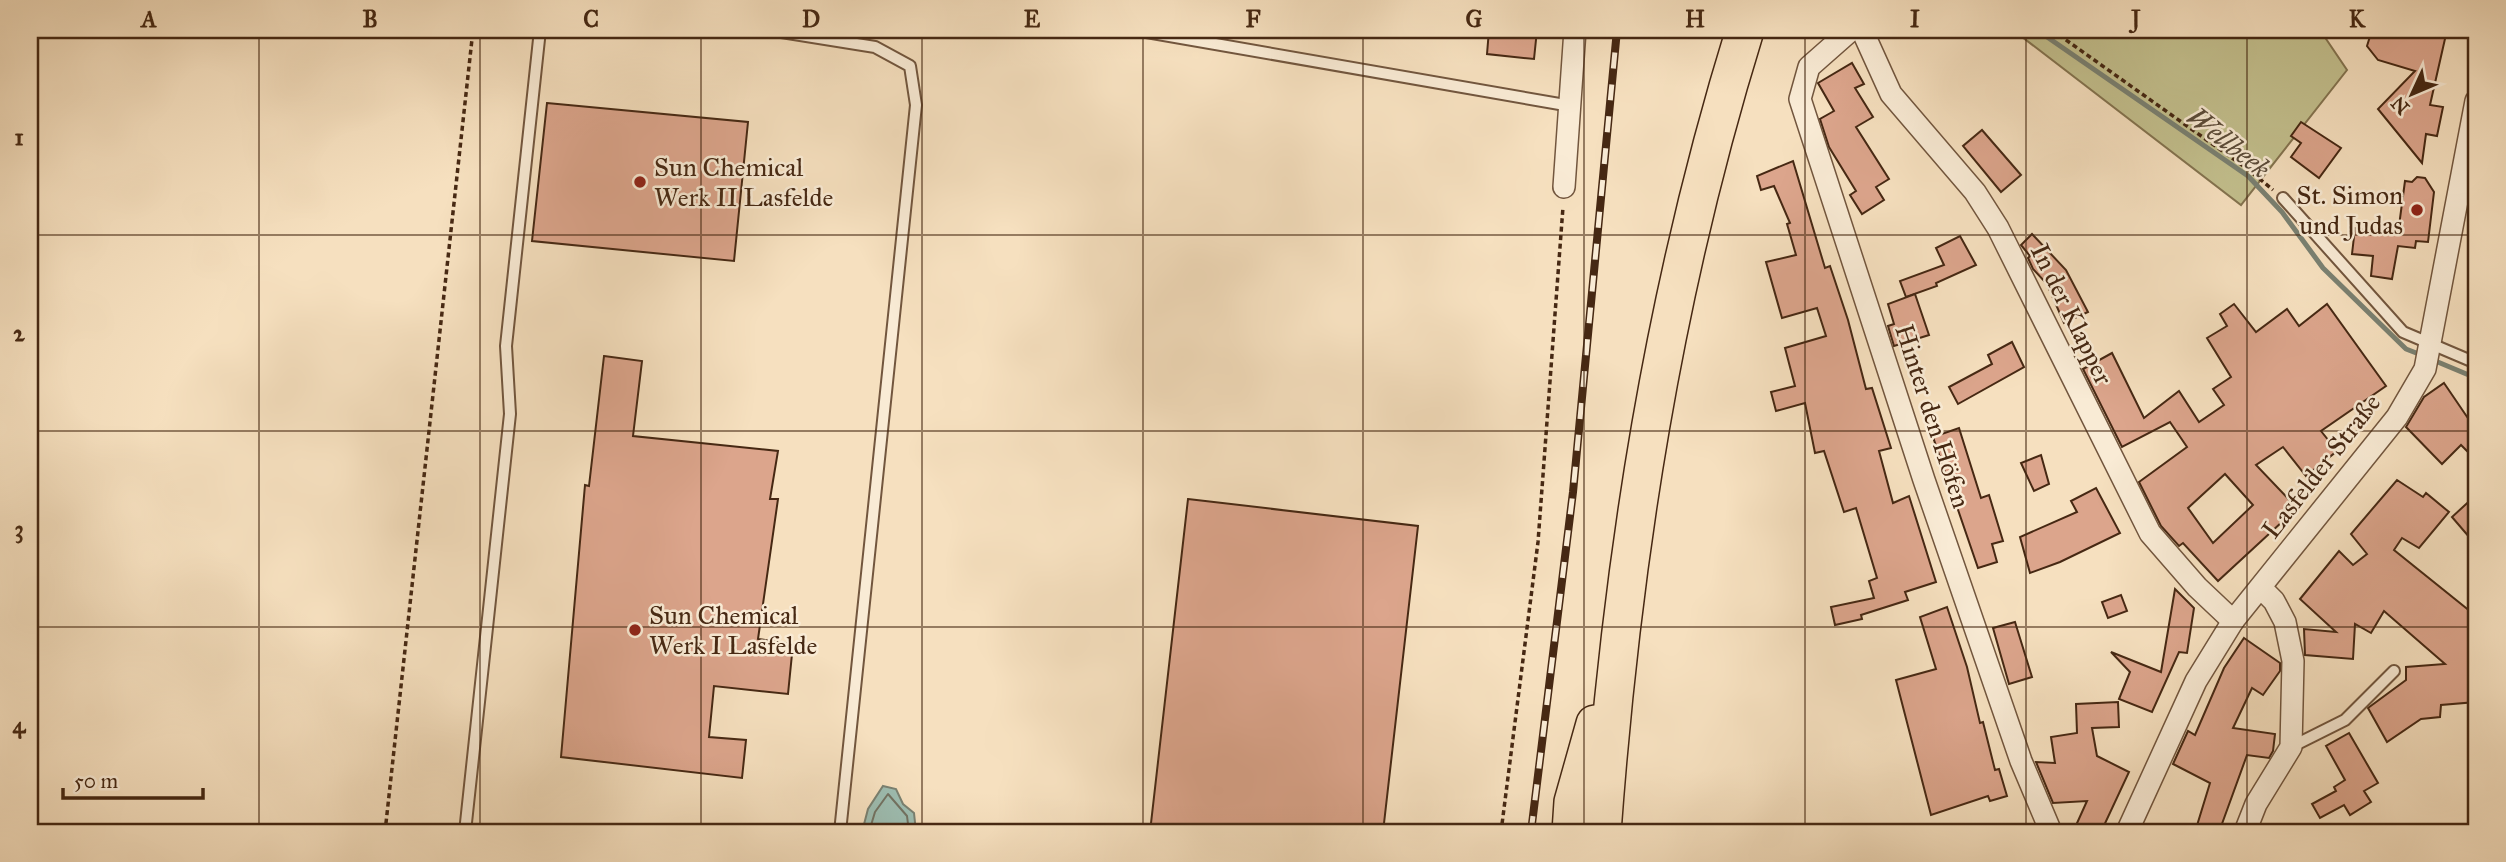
<svg xmlns="http://www.w3.org/2000/svg" width="2506" height="862" font-family="'IM FELL Great Primer',serif">
<style>
.green{fill:#c3c08e;stroke:#847450;stroke-width:2}
.water{fill:#9dbdb1;stroke:#7a8172;stroke-width:2}
.lines{fill:none;stroke-linecap:round;stroke-linejoin:round}
.shore{stroke:#727262;stroke-width:2}
.stream{stroke:#7a8172;stroke-width:5}
.building{fill:#dca58c;stroke:#462813;stroke-width:2;fill-rule:evenodd}
.lane-casing{stroke:#72563e;stroke-width:14}
.street-casing{stroke:#72563e;stroke-width:24}
.highway-casing{stroke:#462813;stroke-width:40}
.path{stroke:#462813;stroke-width:3.5;stroke-dasharray:5 3.5;stroke-linecap:butt}
.lane{stroke:#f9ebd5;stroke-width:10}
.street{stroke:#f9ebd5;stroke-width:21}
.highway{stroke:#f6e0bf;stroke-width:37}
.rail-casing{stroke:#462813;stroke-width:8}
.rail{stroke:#f9ebd5;stroke-width:5;stroke-dasharray:16;stroke-linecap:butt}
.grid{fill:none;stroke:#462813;stroke-width:2;stroke-opacity:0.55}
.poi-dot{fill:#8f2418;stroke:#f9ebd5;stroke-width:2.5}
.labels{text-anchor:middle;stroke-width:5;stroke-linejoin:round;paint-order:stroke}
.poi-label{font-size:26px;fill:#462813;stroke:#f9ebd5;text-anchor:start}
.street-label{font-size:26px;fill:#462813;stroke:#f9ebd5}
.water-label{font-size:28px;font-style:italic;fill:#5c4d3a;stroke:#f9ebd5}
.neatline{fill:none;stroke:#462813;stroke-width:2.5}
.grid-label{font-size:23px;text-anchor:middle;font-weight:bold;fill:#462813}
</style>
<rect width="100%" height="100%" fill="#f6e0bf"/>
<filter id="stains"><feTurbulence type="fractalNoise" baseFrequency=".00286" numOctaves="4"/><feColorMatrix values="0 0 0 0 .2 0 0 0 0 .09 0 0 0 0 .02 0 0 0 .5 -.17"/></filter>
<radialGradient id="worn" r=".72"><stop offset=".6" stop-color="#630" stop-opacity="0"/><stop offset="1" stop-color="#630" stop-opacity=".3"/></radialGradient>
<polygon class="green" points="2013,30 2320,30 2347,70 2241,205"/>
<polygon class="water" points="883,786 896,789 903,804 914,813 916,832 862,832 868,809"/>
<g class="lines">
<polyline class="shore" points="869,832 875,812 888,794 907,816 909,832"/>
<g class="stream">
<polyline points="2037,30 2248,176 2282,212 2323,268 2406,349 2424,356"/>
<polyline points="2433,360 2476,378"/>
</g>
</g>
<g class="building">
<polygon points="1489,30 1537,30 1534,59 1487,54"/>
<polygon points="2372,30 2447,30 2430,105 2443,107 2437,136 2426,134 2422,163 2378,109 2415,71 2378,60 2367,46"/>
<polygon points="1852,63 1864,84 1855,88 1873,117 1856,127 1889,179 1876,187 1884,200 1862,214 1850,195 1856,191 1829,147 1820,119 1834,111 1818,83"/>
<polygon points="547,103 748,122 734,261 532,241"/>
<polygon points="2301,122 2341,148 2319,178 2291,157 2301,143 2291,136"/>
<polygon points="1982,130 2021,175 2001,192 1963,146"/>
<polygon points="1793,161 1825,268 1830,266 1848,320 1866,389 1872,388 1891,448 1879,451 1893,503 1909,496 1936,582 1905,592 1908,600 1861,615 1862,619 1835,625 1831,607 1874,598 1869,581 1877,578 1856,508 1844,512 1824,451 1815,453 1805,403 1776,411 1771,392 1795,386 1785,348 1826,336 1817,308 1782,318 1766,262 1796,255 1787,224 1790,223 1774,186 1761,190 1757,176"/>
<polygon points="2417,177 2425,178 2434,192 2428,242 2416,241 2415,248 2398,246 2392,279 2371,276 2373,256 2352,254 2355,228 2393,233 2394,226 2399,226 2405,181 2412,182"/>
<polygon points="2032,234 2066,270 2088,312 2064,323 2047,284 2033,269 2028,258 2030,256 2021,245"/>
<polygon points="1960,236 1976,265 1936,283 1937,286 1906,297 1900,281 1944,265 1936,248"/>
<polygon points="1915,294 1929,335 1894,346 1888,326 1894,324 1888,304"/>
<path d="M2234 304 2256 332 2287 309 2299 326 2327 304 2386 386 2321 431 2337 451 2306 476 2283 447 2256 465 2297 508 2218 581 2183 543 2179 546 2161 526 2139 482 2187 447 2170 422 2122 447 2083 369 2112 353 2144 418 2179 391 2199 422 2224 405 2213 389 2231 377 2207 338 2227 326 2220 314ZM2225 474 2253 505 2213 543 2188 508Z"/>
<polygon points="2012,342 2024,367 1958,404 1949,387 1992,364 1988,355"/>
<polygon points="604,356 642,361 633,436 778,451 770,499 778,499 758,639 793,644 788,694 714,686 709,737 746,740 742,778 561,757 585,485 589,486"/>
<polygon points="2444,383 2476,430 2476,460 2461,445 2442,464 2406,427 2424,397"/>
<polygon points="1959,428 1981,498 1989,495 2003,541 1992,544 1997,562 1978,568 1933,437"/>
<polygon points="2041,455 2049,484 2034,491 2021,463"/>
<polygon points="2397,480 2423,497 2426,493 2449,512 2419,548 2402,538 2394,550 2476,616 2476,702 2441,705 2440,717 2421,719 2387,742 2368,708 2406,680 2406,667 2445,664 2384,611 2371,633 2355,624 2353,659 2305,655 2304,629 2336,632 2300,599 2339,551 2353,565 2367,554 2351,534"/>
<polygon points="2096,488 2120,533 2060,562 2030,573 2020,537 2077,512 2071,501"/>
<polygon points="2476,495 2476,545 2452,517"/>
<polygon points="1188,499 1418,526 1383,832 1150,832"/>
<polygon points="2175,589 2194,608 2187,653 2179,652 2152,712 2119,699 2130,672 2111,652 2161,672"/>
<polygon points="2121,595 2127,611 2108,618 2102,602"/>
<polygon points="1947,607 1967,667 1980,723 1983,722 1995,770 1999,769 2007,796 1990,801 1988,796 1931,815 1896,680 1936,669 1920,617"/>
<polygon points="2015,622 2032,677 2009,684 1993,628"/>
<polygon points="2244,638 2280,663 2280,671 2263,695 2252,688 2233,728 2275,734 2273,751 2269,758 2247,755 2219,832 2195,832 2210,783 2173,764 2188,731 2195,735 2224,668"/>
<polygon points="2118,702 2119,727 2092,728 2097,756 2129,772 2101,832 2073,832 2087,801 2053,803 2036,762 2055,763 2051,737 2077,733 2076,704"/>
<polygon points="2349,733 2378,783 2364,791 2371,802 2350,815 2344,805 2320,818 2312,804 2336,791 2334,787 2345,780 2326,746"/>
</g>
<g class="lines">
<g class="lane-casing">
<g id="lane">
<polyline points="769,30 875,47 910,66 916,105 840,832"/>
<polyline points="1135,30 1571,106"/>
<polyline points="2283,198 2403,332 2476,363"/>
<polyline points="2291,747 2345,720 2394,671"/>
<polyline points="465,832 510,414 506,346 540,30"/>
</g>
</g>
<g class="street-casing">
<g id="street">
<polyline points="1851,30 1809,67 1800,99 1924,480 2021,761 2051,832"/>
<polyline points="1862,30 1891,94 1975,192 1998,228 2150,533 2197,587 2233,621"/>
<polyline points="1564,187 1575,30"/>
<polyline points="2127,832 2196,681 2233,621 2397,417 2425,369 2476,101"/>
<polyline points="2245,832 2256,804 2291,747 2293,661 2285,622 2274,601 2261,588"/>
</g>
</g>
<g class="highway-casing">
<g id="highway">
<polyline points="1571,832 1573,802 1595,724"/>
<path d="M1602 832C1622 559 1664 291 1745 30"/>
</g>
</g>
<g class="path">
<polyline points="2052,30 2249,170 2273,190"/>
<polyline points="385,832 473,30"/>
<polyline points="1501,832 1538,542 1563,207"/>
</g>
<use href="#lane" class="lane"/>
<use href="#street" class="street"/>
<use href="#highway" class="highway"/>
<g class="rail-casing">
<polyline id="rail" points="1531,832 1573,492 1617,30"/>
</g>
<use href="#rail" class="rail"/>
</g>
<path class="grid" d="M259 30V832M480 30V832M701 30V832M922 30V832M1143 30V832M1363 30V832M1584 30V832M1805 30V832M2026 30V832M2247 30V832M30 235H2476M30 431H2476M30 627H2476"/>
<g class="poi-dot">
<circle cx="640" cy="182" r="7"/>
<circle cx="2417" cy="210" r="7"/>
<circle cx="635" cy="630" r="7"/>
</g>
<g class="labels">
<g class="poi-label">
<text x="654" y="176">Sun Chemical<tspan x="654" dy="30">Werk II Lasfelde</tspan></text>
<text x="2403" y="204" text-anchor="end">St. Simon<tspan x="2403" dy="30">und Judas</tspan></text>
<text x="649" y="624">Sun Chemical<tspan x="649" dy="30">Werk I Lasfelde</tspan></text>
</g>
<g class="street-label">
<text transform="translate(2072 314) rotate(64)" y="9">In der Klapper</text>
<text transform="translate(1933 416) rotate(72)" y="9">Hinter den Höfen</text>
<text transform="translate(2321 466) rotate(-52)" y="9">Lasfelder Straße</text>
</g>
<g class="water-label">
<text transform="translate(2229 142) rotate(38)" y="10">Wellbeek</text>
</g>
</g>
<rect width="2506" height="862" fill="none" stroke="#f6e0bf" stroke-width="77"/>
<g transform="translate(2412 94) rotate(226)" stroke="#f9ebd5" stroke-width="5" paint-order="stroke">
<path d="M0-5L12 26L0 18L-12 26Z" fill="#462813"/>
<text y="-10" font-size="19" font-weight="bold" text-anchor="middle" fill="#462813">N</text>
</g>
<path d="M63 788v10h140v-10" fill="none" stroke="#462813" stroke-width="3.5"/>
<text x="74" y="788" font-size="21" fill="#462813" stroke="#f9ebd5" stroke-width="5" paint-order="stroke">50 m</text>
<rect x="38" y="38" width="2430" height="786" class="neatline"/>
<g class="grid-label">
<text x="149" y="27">A</text>
<text x="370" y="27">B</text>
<text x="591" y="27">C</text>
<text x="811" y="27">D</text>
<text x="1032" y="27">E</text>
<text x="1253" y="27">F</text>
<text x="1474" y="27">G</text>
<text x="1695" y="27">H</text>
<text x="1915" y="27">I</text>
<text x="2136" y="27">J</text>
<text x="2357" y="27">K</text>
<text x="19" y="145">1</text>
<text x="19" y="341">2</text>
<text x="19" y="537">3</text>
<text x="19" y="733">4</text>
</g>
<rect width="100%" height="100%" filter="url(#stains)"/>
<rect width="100%" height="100%" fill="url(#worn)"/>
</svg>
